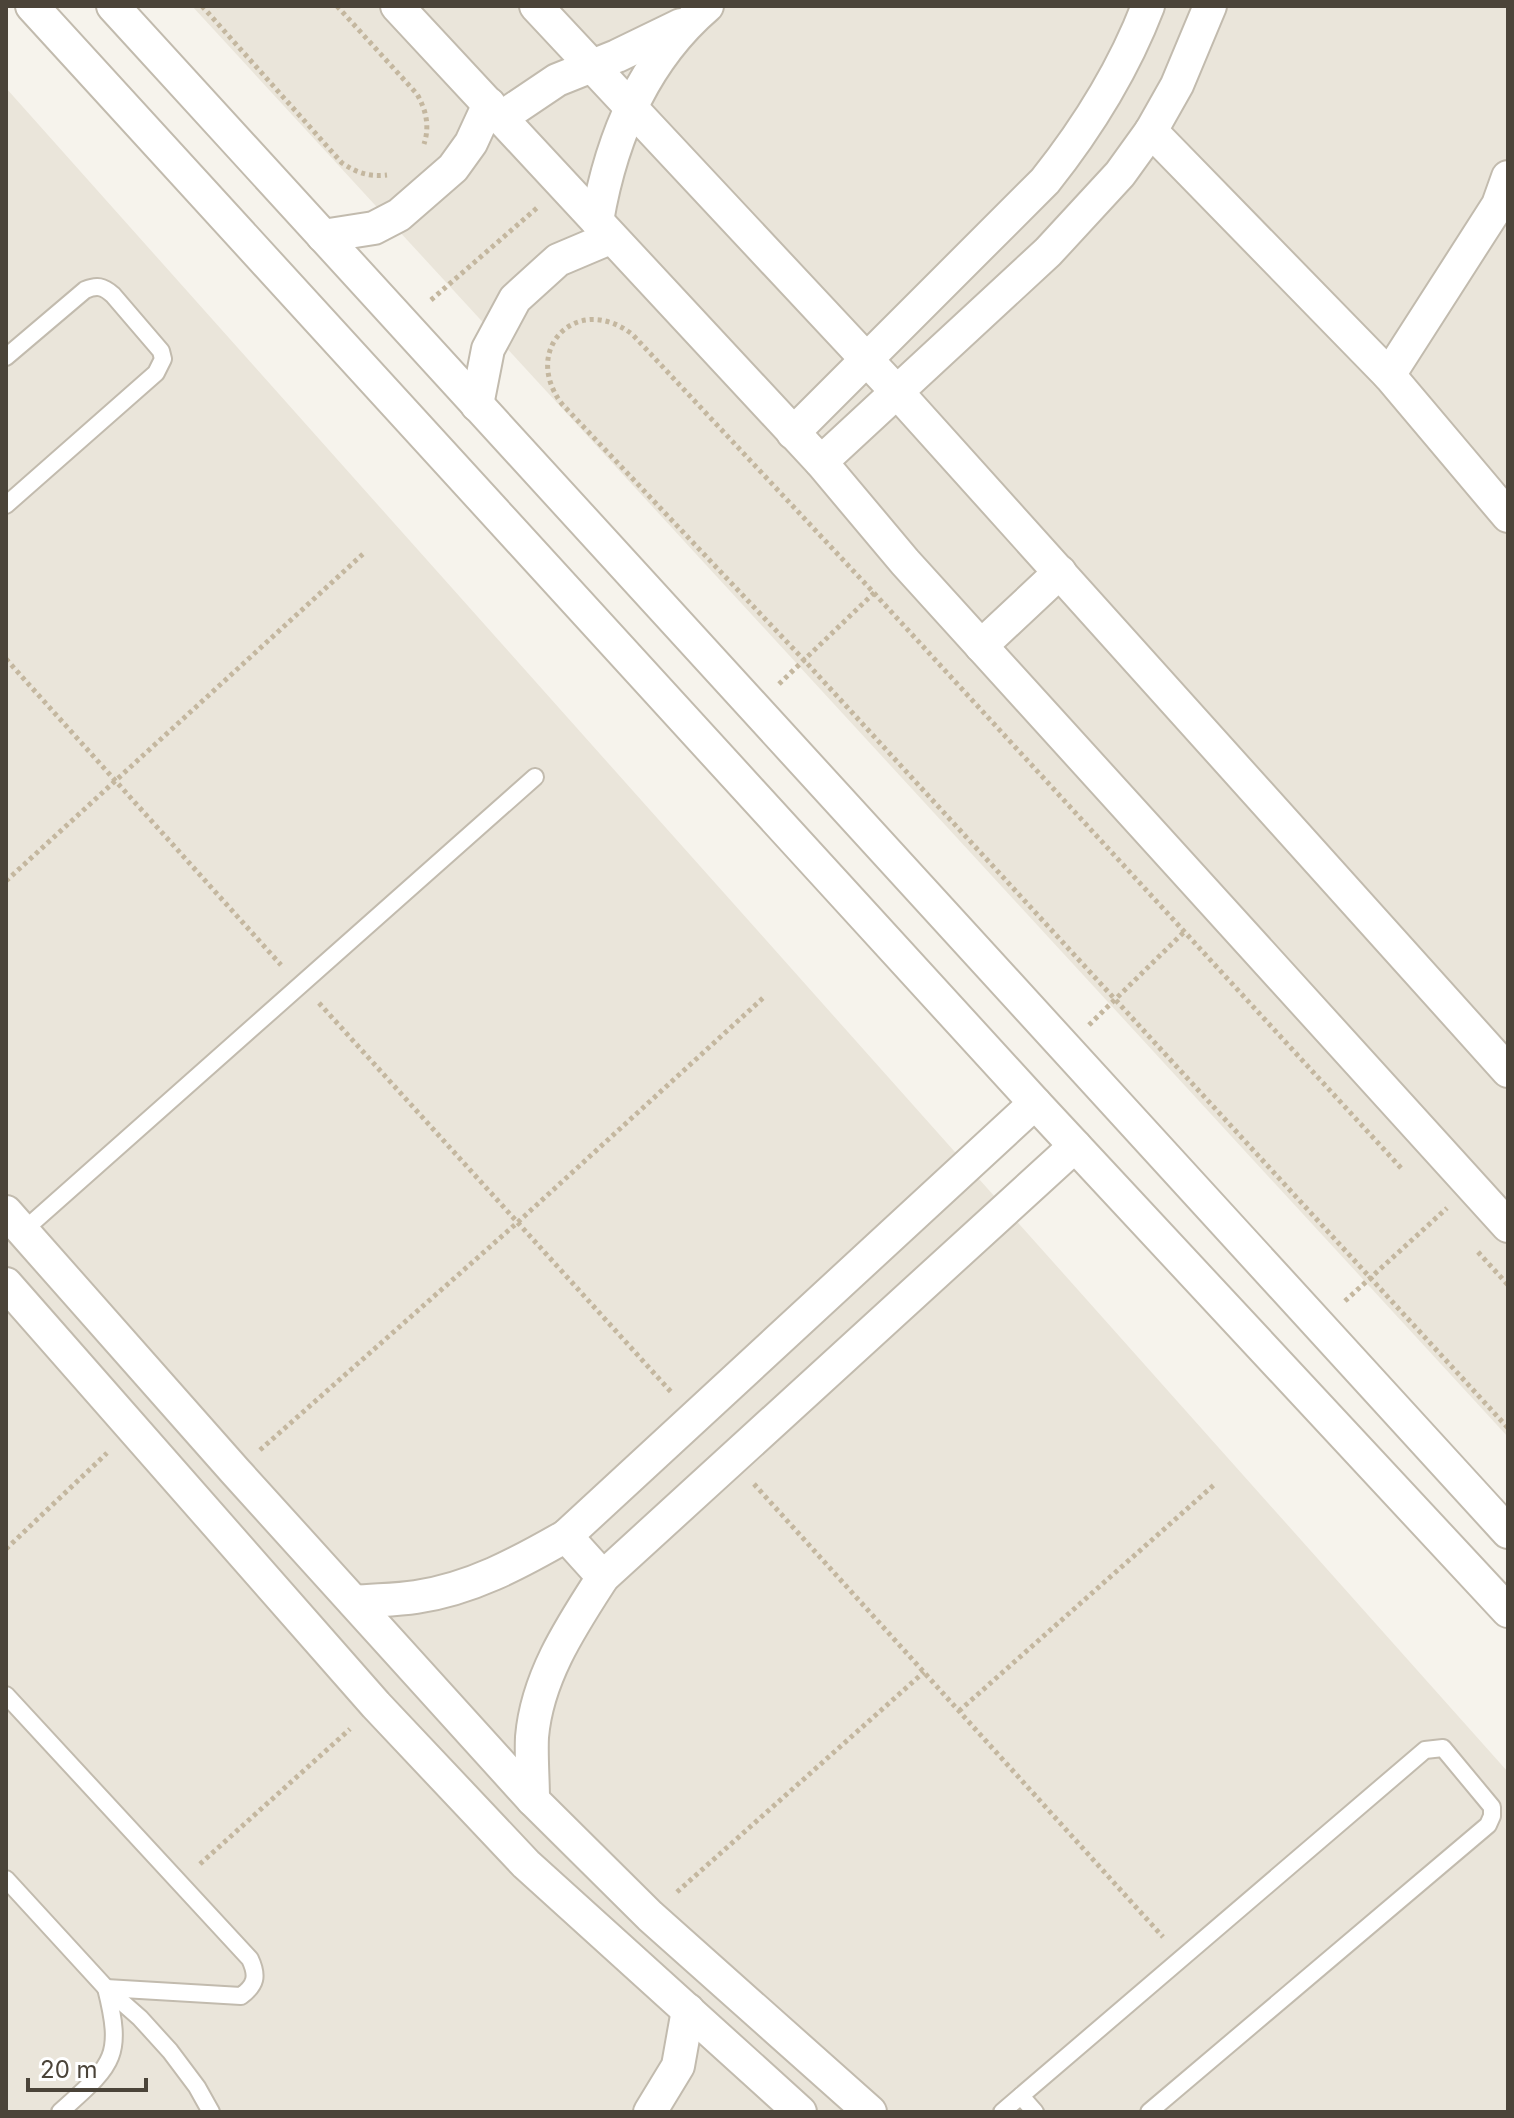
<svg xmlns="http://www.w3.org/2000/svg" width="1514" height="2118" font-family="Inter,sans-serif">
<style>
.residential{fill:#eae5da}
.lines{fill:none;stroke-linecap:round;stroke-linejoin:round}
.service-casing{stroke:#c2bbae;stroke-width:20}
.minor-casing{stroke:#c2bbae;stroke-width:36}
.path{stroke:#c4b79f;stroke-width:5;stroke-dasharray:4 4;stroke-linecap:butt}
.service{stroke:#fff;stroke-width:16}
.minor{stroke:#fff;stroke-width:32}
</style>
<rect width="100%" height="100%" fill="#f6f3ec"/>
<g class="residential">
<polygon points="192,6 1508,6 1508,1437"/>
<polygon points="6,88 1508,1772 1508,2112 6,2112"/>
</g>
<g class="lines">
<g class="service-casing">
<g id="service">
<path d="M6 357 85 290C97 285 103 286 113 295L161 351 163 359 156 373 6 505"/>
<polyline points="23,1231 535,777"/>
<path d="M6 1695 250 1959C258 1976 256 1985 241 1996L106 1988"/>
<polyline points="6,1879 106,1988 140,2018 170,2051 197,2087 211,2112"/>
<polyline points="1021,2096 1035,2112"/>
<path d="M60 2112C112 2065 124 2059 106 1988"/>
<polyline points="1002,2112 1425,1750 1443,1748 1492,1807 1492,1816 1488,1825 1149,2112"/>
</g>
</g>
<g class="minor-casing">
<g id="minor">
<polyline points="32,6 1035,1103 1508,1611"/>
<polyline points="113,6 1508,1532"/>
<polyline points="397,6 821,462 905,562 1508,1226"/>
<polyline points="536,6 897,392 1508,1071"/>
<polyline points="502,117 557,80 617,56 681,25"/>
<polyline points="1151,131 1389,375 1508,516"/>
<path d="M597 221C611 139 642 62 707 6"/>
<polyline points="323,236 374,228 399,215 453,168 471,143 489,104"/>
<polyline points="1389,375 1498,205 1508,177"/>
<polyline points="477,405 488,349 515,299 558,260 610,238"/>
<path d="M793 433 1045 181C1088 127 1123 71 1148 6"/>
<polyline points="821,462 1048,252 1120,174 1151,131 1177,85 1210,6"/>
<polyline points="981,646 1060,572"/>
<polyline points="6,1212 235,1471 533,1800 650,1916 870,2112"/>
<polyline points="6,1284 376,1705 526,1864 800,2112"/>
<polyline points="566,1536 603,1577"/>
<path d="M354 1602C375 1600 396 1600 416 1597 471 1589 519 1563 566 1536L1035 1103"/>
<path d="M533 1800C533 1779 531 1757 532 1737 537 1677 572 1625 603 1577L1075 1146"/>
<polyline points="650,2112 678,2066 688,2010"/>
</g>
</g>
<g class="path">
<path d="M202 6 342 163C357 173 369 177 387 175"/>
<path d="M337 6 417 94C426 110 430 126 424 144"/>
<polyline points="431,300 538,207"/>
<polyline points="6,659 281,965"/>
<polyline points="779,684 876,591"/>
<polyline points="6,881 364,553"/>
<polyline points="319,1003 672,1393"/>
<polyline points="1089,1025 1185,931"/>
<path d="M1401 1168 874 593 633 335C578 291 520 349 562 404L804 660 1508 1428"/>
<polyline points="1478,1252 1508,1285"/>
<polyline points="1345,1301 1447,1208"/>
<polyline points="260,1450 518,1222 763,998"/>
<polyline points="754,1484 1163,1937"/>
<polyline points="6,1549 107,1453"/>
<polyline points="959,1711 1215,1484"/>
<polyline points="200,1864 350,1729"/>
<polyline points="677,1892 924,1672"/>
</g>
<use href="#service" class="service"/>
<use href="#minor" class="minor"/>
</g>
<rect width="1514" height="2118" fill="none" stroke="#4b4439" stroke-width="16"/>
<path d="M28 2078v12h118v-12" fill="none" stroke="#4b4439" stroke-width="4"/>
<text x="40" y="2078" font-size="24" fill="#4b4439" stroke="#ffffff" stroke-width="6" paint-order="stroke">20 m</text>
</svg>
